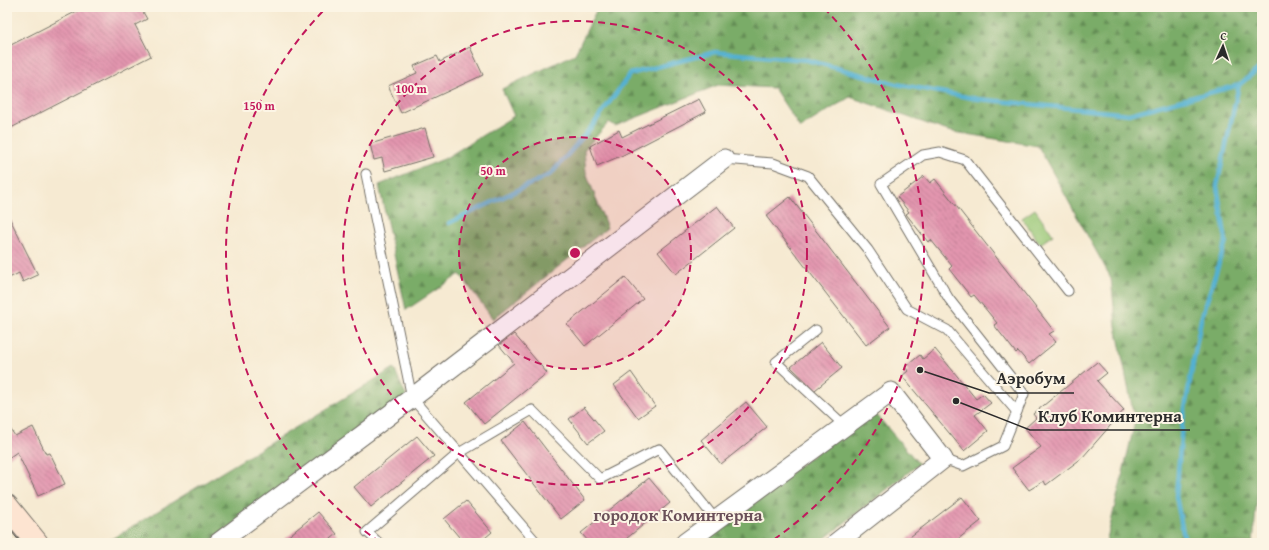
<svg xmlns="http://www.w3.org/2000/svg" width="1269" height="550" font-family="'Gentium Book Plus',serif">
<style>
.forest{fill:url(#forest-firs);stroke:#526c49}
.park{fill:#98c776;stroke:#627950}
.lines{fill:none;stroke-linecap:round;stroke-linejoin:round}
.stream{stroke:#53b0d1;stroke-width:4.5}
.building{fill:url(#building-back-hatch)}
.service-casing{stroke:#726e65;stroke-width:11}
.minor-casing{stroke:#726e65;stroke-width:21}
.secondary-casing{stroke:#726e65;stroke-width:24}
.service{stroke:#fff;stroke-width:9}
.minor{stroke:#fff;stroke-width:19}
.secondary{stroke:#fde4d1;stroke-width:22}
.tram{stroke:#2b2b2b;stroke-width:1}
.ring{fill:none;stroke:#c2185b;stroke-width:2;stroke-dasharray:7 5}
.labels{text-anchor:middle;stroke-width:4;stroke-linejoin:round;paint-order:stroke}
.neighbourhood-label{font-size:17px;font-weight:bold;fill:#6b5059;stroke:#fcf5e5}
.centre{fill:#c2185b;stroke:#fcf5e5;stroke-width:2}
.ring-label{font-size:12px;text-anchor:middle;font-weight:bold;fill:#c2185b;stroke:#fcf5e5;stroke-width:4;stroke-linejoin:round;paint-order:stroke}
.leader{fill:none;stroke:#2b2b2b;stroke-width:1.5}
.callout-dot{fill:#2b2b2b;stroke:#fcf5e5;stroke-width:1.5}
.callout-label{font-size:17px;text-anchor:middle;font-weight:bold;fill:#2b2b2b;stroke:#fcf5e5;stroke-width:4;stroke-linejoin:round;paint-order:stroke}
</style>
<defs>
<pattern id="forest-firs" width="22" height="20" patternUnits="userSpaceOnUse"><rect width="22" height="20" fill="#7aac67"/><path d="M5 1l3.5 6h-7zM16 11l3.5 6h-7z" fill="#648c55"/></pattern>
<pattern id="building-back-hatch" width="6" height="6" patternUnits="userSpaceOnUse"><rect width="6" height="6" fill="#e395af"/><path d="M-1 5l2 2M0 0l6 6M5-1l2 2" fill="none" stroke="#b87a8f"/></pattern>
</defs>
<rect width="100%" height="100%" fill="#fcf5e5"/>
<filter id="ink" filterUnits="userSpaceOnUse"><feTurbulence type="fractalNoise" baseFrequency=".025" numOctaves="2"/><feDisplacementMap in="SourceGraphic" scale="8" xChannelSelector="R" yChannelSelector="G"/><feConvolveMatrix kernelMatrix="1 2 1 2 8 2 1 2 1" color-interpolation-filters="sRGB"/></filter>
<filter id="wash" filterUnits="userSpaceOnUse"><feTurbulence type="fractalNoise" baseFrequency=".012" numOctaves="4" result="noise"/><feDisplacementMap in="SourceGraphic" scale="16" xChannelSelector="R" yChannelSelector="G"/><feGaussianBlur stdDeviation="0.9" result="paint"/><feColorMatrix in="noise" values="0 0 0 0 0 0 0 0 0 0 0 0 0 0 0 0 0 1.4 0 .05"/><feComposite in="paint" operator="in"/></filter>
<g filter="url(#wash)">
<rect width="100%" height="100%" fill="#f6ead2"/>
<g class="forest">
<polygon points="598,7 1262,7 1262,441 1253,543 1106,543 1135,422 1116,326 1111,278 1038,146 948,131 850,97 800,128 774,88 718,85 615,126 609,122 584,150 586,172 607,228 493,319 460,274 406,310 379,185 444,159 514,116 502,89 575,54"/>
<polygon points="394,368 407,398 208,543 105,543"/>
<polygon points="872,410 919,464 819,543 699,543"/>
</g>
<polygon class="park" points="1035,209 1053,235 1040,244 1022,218"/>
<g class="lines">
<g class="stream">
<polyline points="449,223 551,174 593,125 630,74 715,52 807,60 896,84 978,99 1129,114 1239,85 1262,66"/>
<polyline points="1185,543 1176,496 1182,425 1201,319 1226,241 1217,186 1239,85"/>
</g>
</g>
<g id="blocks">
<g class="building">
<polygon points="85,7 140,7 147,19 135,25 151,56 7,130 7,47"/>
<polygon points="470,47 483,75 401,113 388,86 417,73 414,66 437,56 440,62"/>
<polygon points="699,99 706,112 623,155 597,166 590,146 619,130 622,137"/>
<polygon points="425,128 433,157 385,171 382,158 374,160 370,144"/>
<polygon points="924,176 930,183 935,179 1054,331 1049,334 1056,342 1029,364 1018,351 1016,353 994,325 997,323 974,295 971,297 949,269 952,266 931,240 928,242 906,214 909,212 897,197"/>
<polygon points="790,197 890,327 866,345 766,216"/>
<polygon points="717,206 734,228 676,274 658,252"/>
<polygon points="7,213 38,275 23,282 19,273 7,279"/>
<polygon points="625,277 643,299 585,346 567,324"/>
<polygon points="514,334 547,373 484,424 466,402 514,363 499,345"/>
<polygon points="821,342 842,368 815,390 791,367"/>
<polygon points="935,349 976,399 983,394 991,403 975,415 988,431 964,451 902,376 908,371 905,367 920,355 923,359"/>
<polygon points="1097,362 1107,373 1097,381 1124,410 1082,458 1046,485 1044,481 1029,490 1012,468 1041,447 1025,428 1036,418 1033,414"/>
<polygon points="631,372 655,406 638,418 614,385"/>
<polygon points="746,402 767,427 721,464 701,440"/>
<polygon points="584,407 604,431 588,443 569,419"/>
<polygon points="525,422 585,500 561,519 501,441"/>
<polygon points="7,424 15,436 33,427 46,454 50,453 65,484 38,496 17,452 7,459"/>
<polygon points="417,436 434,456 371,507 354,487"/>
<polygon points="649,478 670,503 621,543 590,543 581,533"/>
<polygon points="962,497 981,521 953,543 902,543"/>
<polygon points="466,501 492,532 479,543 464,543 444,519"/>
<polygon points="318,512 337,534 326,543 280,543"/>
</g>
</g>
</g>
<g filter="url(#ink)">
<use href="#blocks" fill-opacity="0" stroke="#726e65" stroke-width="1"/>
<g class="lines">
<g class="service-casing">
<g id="service">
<polyline points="724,159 773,163 808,176 868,250 907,309 947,330 1017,412"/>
<polyline points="366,174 412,398 537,543"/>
<polyline points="816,330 776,362 845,426"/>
<polyline points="943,459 963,466 1003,446 1024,394 949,299 881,184 923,155 940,152 965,160 1068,291"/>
<polyline points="379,543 367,532 459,453 532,410 600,479 659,449 716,520"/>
</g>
</g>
<g class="minor-casing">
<g id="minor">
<polyline points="218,543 412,398 724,159"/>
<polyline points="685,543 891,392 943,459 836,543"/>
</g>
</g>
<g class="secondary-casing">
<polyline id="secondary" points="7,506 37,543"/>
</g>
<use href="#service" class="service"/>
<use href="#minor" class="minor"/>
<use href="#secondary" class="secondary"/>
<g class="tram">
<polyline points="7,526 21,543"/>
<polyline points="7,540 9,543"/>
</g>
</g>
</g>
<circle cx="575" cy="253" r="116" fill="#c2185b" fill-opacity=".12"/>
<g class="ring">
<circle cx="575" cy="253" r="116"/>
<circle cx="575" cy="253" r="232"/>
<path d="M380 542A349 349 0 0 1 326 8M824 8A349 349 0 0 1 770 542"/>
</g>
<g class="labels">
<g class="neighbourhood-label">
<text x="678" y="521">городок Коминтерна</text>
</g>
</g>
<circle cx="575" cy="253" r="6" class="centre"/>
<g class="ring-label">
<text x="411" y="93">100 m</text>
<text x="259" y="110">150 m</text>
<text x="493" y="175">50 m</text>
</g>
<path class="leader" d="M920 370L989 393H1074M956 401L1030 430H1190"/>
<g class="callout-dot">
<circle cx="920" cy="370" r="4"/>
<circle cx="956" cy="401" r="4"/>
</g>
<g class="callout-label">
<text x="1031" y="384">Аэробум</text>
<text x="1110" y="422">Клуб Коминтерна</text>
</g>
<rect width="1269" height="550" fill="none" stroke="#fcf5e5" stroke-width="24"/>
<g transform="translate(1223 46) rotate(3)" stroke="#fcf5e5" stroke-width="3" paint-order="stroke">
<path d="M0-3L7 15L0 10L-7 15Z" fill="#2b2b2b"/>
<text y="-6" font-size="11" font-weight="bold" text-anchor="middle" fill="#2b2b2b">С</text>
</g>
</svg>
